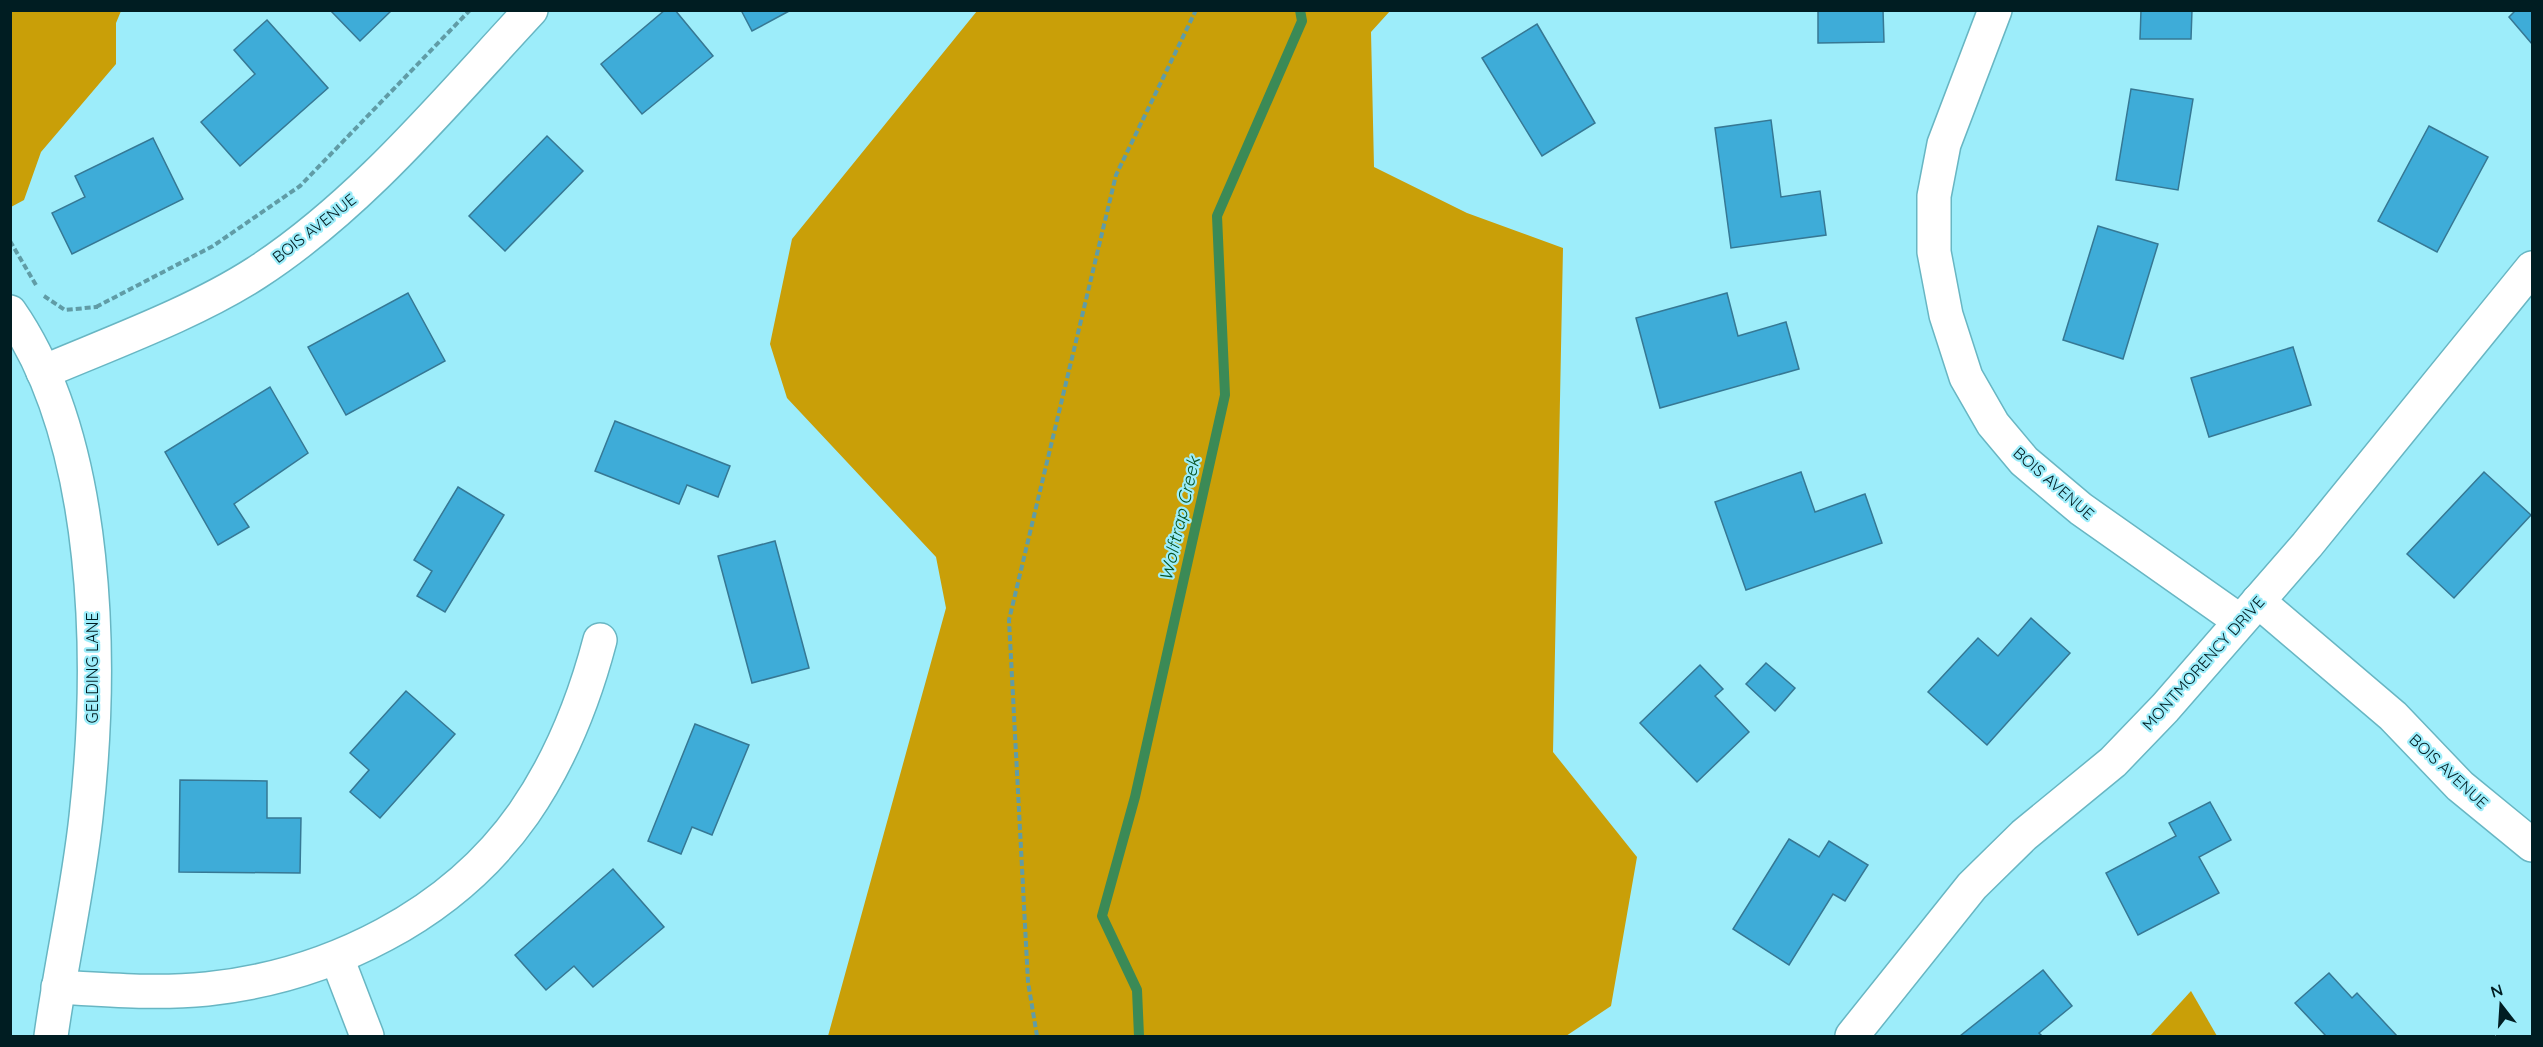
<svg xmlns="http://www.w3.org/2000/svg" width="2543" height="1047" font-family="Quicksand,sans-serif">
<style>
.forest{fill:#c99f08}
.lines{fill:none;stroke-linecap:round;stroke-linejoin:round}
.stream{stroke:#3b8a56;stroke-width:10}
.building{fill:#3eacd8;stroke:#367894;stroke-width:1.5}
.minor-casing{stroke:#68b6c3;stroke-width:36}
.path{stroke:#609ca6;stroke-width:4;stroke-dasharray:6 3;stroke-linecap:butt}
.minor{stroke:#fff;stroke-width:33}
.labels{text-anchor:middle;stroke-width:4.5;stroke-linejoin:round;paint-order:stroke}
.street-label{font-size:16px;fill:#001d22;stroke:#9dedfa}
.water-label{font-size:18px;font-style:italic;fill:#085423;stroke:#9dedfa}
</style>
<rect width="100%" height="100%" fill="#9dedfa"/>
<g class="forest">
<polygon points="11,10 121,11 116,23 116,64 41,152 24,200 11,207"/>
<polygon points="977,11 1390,11 1371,32 1374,167 1467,213 1563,248 1553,752 1637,857 1611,1006 1566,1036 828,1036 946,608 936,557 787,398 770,344 792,239"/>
<polygon points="2191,991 2217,1036 2150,1036"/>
</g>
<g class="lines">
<polyline class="stream" points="1139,1036 1137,990 1102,916 1135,797 1225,395 1217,216 1302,21 1300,10"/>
</g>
<g class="building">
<polygon points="330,10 392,10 360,41"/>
<polygon points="665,10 675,10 713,56 642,114 601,64"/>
<polygon points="741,10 791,10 752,31"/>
<polygon points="1818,10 1883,10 1884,42 1818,43"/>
<polygon points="2141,10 2192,10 2191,39 2140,39"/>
<polygon points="2516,10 2532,10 2532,44 2509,17"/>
<polygon points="267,20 328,88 240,166 201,122 255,74 234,50"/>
<polygon points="1537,24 1595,123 1542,156 1482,58"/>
<polygon points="2131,89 2193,99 2178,190 2116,180"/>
<polygon points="1771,120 1781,197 1820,191 1826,235 1731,248 1715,128"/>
<polygon points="2429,126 2488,157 2437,252 2378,221"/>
<polygon points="547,136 583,171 505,251 469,216"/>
<polygon points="153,138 183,199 72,254 52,213 85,197 75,176"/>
<polygon points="2098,226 2158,244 2123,359 2063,340"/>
<polygon points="408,293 445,361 346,415 308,347"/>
<polygon points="1727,293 1738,336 1786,322 1799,369 1660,408 1636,318"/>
<polygon points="2293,347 2311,405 2209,437 2191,378"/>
<polygon points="270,387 308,453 234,504 249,527 218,545 165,452"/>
<polygon points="615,421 730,466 718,497 687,485 679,504 595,471"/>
<polygon points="1801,472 1815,512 1865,494 1882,543 1746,590 1715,502"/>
<polygon points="2484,472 2531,515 2454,598 2407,554"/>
<polygon points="458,487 504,515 445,612 417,596 432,571 414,560"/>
<polygon points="775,541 809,668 752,683 718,556"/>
<polygon points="2031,618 2070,653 1987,745 1928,692 1978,638 1998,656"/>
<polygon points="1766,663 1795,688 1775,711 1746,684"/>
<polygon points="1700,665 1723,689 1715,696 1749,732 1697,782 1640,723"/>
<polygon points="406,691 455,734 380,818 350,792 369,770 350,753"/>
<polygon points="695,724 749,745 712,835 692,827 681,854 648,841"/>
<polygon points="180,780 267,781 267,818 301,818 300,873 179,872"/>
<polygon points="2210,802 2231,840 2199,857 2219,893 2138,935 2106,873 2176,836 2169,823"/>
<polygon points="1789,839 1819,857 1829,841 1868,865 1845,901 1833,894 1789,965 1733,929"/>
<polygon points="613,869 664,927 593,987 574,966 546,990 515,955"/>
<polygon points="2043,970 2072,1006 2039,1033 2042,1036 1960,1036"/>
<polygon points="2329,973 2352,998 2357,993 2397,1036 2326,1036 2295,1003"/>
</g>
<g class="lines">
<g class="minor-casing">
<g id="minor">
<polyline points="1995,10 1944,144 1934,196 1934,252 1946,315 1966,377 1993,424 2024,461 2081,509 2240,621"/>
<path d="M10 312C101 443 103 664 86 817 78 891 61 963 51 1036"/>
<path d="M43 372C111 343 194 313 256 273 361 205 446 101 531 10"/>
<polyline points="2258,601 2393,716 2460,786 2532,845"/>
<polyline points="337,958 367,1036"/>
<path d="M58 987C107 990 158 994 207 989 329 976 452 916 524 813 560 761 584 701 600 640"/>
<polyline points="1852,1036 1972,886 2024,835 2113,762 2165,708 2307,545 2532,268"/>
</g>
</g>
<g class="path">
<polyline points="10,241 36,285"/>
<polyline points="44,296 65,310 96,307 96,309"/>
<polyline points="96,307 213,246 300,186 470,10"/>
<polyline points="1037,1036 1028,982 1009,620 1116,175 1196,10"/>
</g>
<use href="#minor" class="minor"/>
</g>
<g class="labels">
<g class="street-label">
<text transform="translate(314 228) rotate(-38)" y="6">BOIS AVENUE</text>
<text transform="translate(2054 483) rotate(41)" y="6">BOIS AVENUE</text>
<text transform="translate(2203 663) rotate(-48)" y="6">MONTMORENCY DRIVE</text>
<text transform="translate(92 668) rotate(-90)" y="6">GELDING LANE</text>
<text transform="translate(2449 771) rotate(43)" y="6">BOIS AVENUE</text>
</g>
<g class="water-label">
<text transform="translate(1180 519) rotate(-77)" y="6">Wolftrap Creek</text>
</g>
</g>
<rect width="2543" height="1047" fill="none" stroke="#001d22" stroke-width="24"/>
<g transform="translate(2501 1005) rotate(343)" stroke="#9dedfa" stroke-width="4.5" paint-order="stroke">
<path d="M0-4.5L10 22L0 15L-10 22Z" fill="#001d22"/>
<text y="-9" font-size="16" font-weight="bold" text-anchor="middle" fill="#001d22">N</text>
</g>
</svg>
